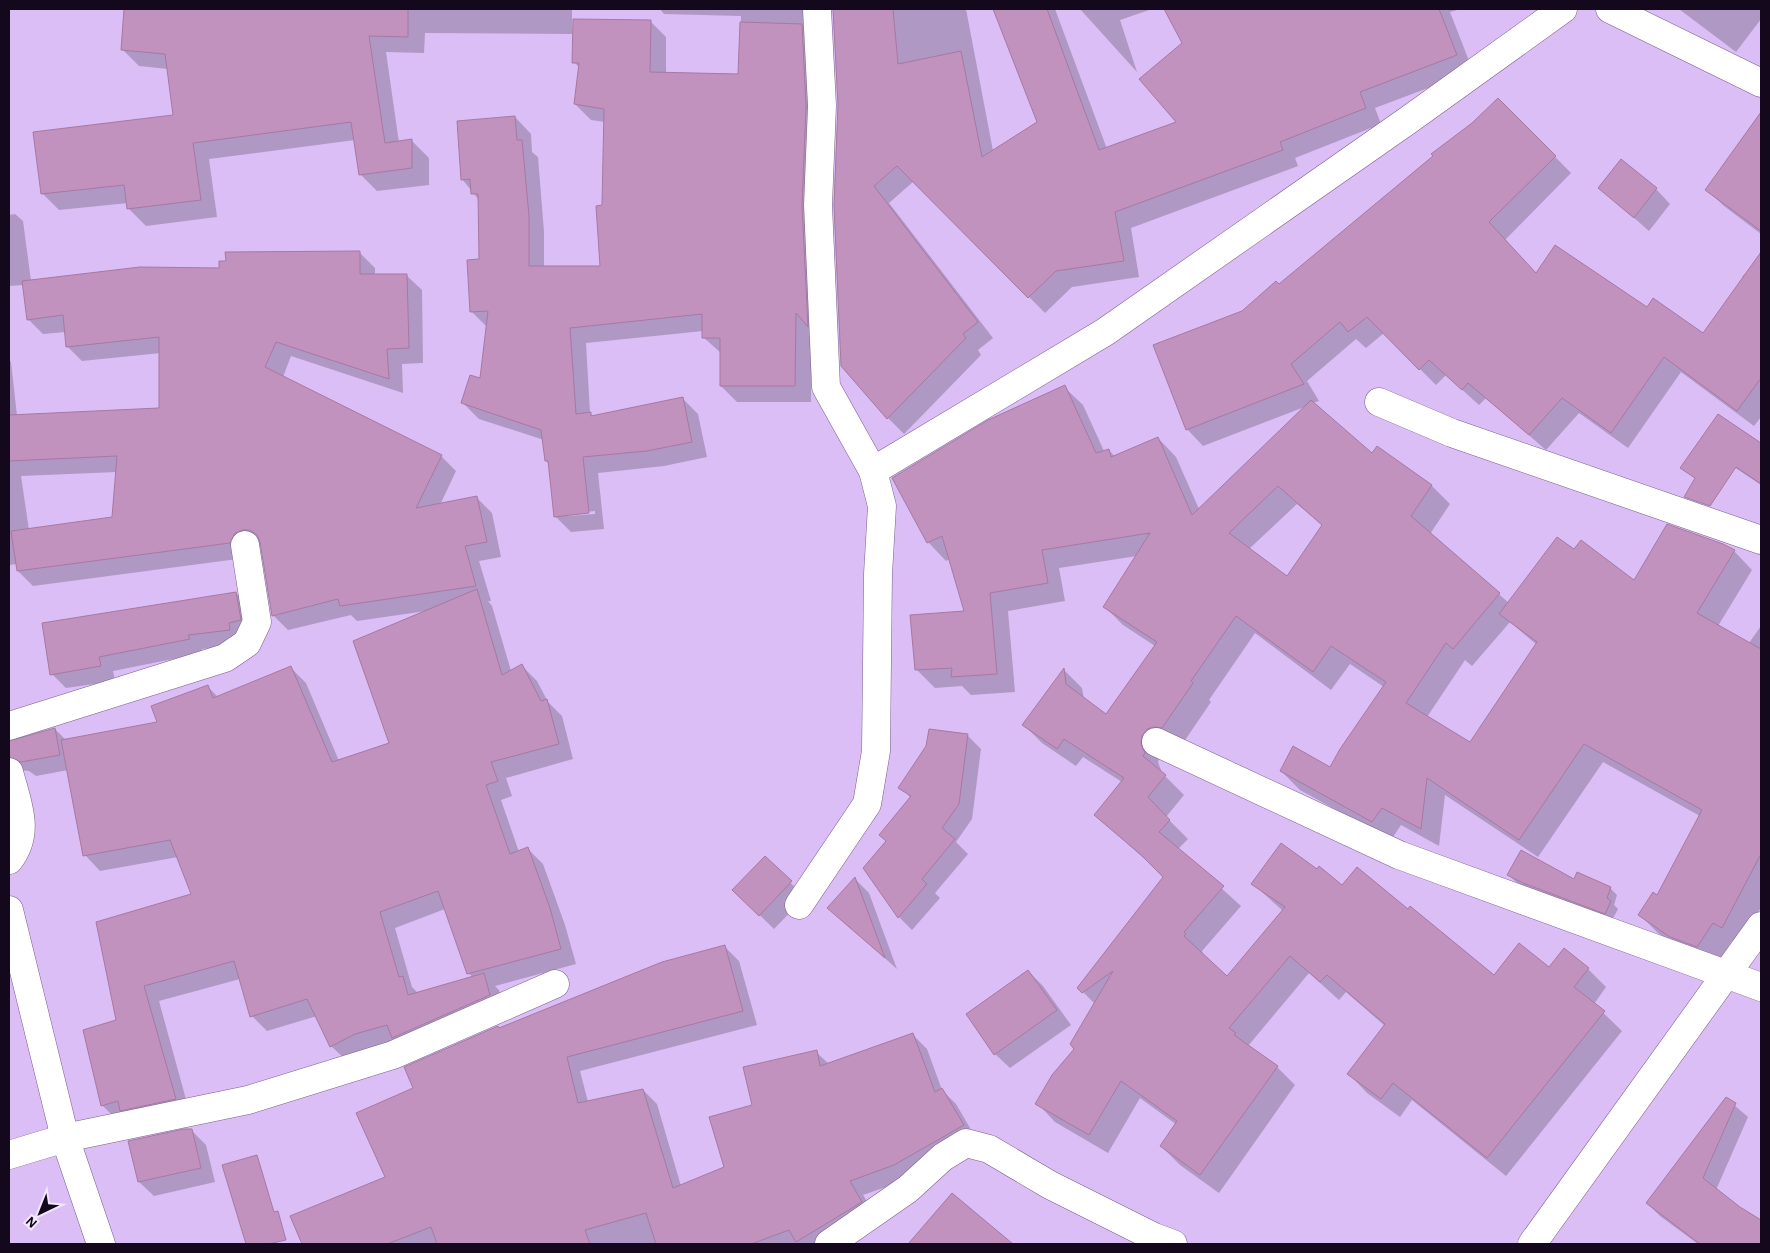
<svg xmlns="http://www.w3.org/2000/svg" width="1770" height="1253" font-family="'Alegreya Sans',sans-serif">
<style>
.shadow{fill:#0003;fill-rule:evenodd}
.building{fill:#c192bd;stroke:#a679a3;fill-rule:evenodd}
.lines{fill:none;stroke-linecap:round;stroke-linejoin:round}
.street-casing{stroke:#795f8f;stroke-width:29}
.street{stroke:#fff;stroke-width:28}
</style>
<rect width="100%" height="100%" fill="#dbbef5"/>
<g class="shadow">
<polygon points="126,9 572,9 572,34 425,33 424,53 386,52 399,143 412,141 429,158 429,185 377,191 360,174 355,140 209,159 217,217 146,226 129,209 128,203 59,210 42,193 174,116 168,69 139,66 122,49"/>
<path d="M660 9H966L993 151 1039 122 994 9H1055L1107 149 1179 122 1183 44 1165 9H1461L1450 12 1473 71 1375 108 1381 124 1295 158 1298 166 1131 228 1139 277 1072 287 1045 313 914 181 889 203 993 338 978 350 981 355 904 434 888 418 839 105 834 9 824 12 811 329V402H737L721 386V353L703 337V331L586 343 590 413 594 417 682 398 698 414 707 457 664 466 598 473 604 529 571 532 555 516 550 465 546 461 544 440 479 419 463 403 482 380 487 327 471 311 480 261 479 200 462 179 515 117 531 134 532 152 538 157 544 232V267H601L605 122 591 120 575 104 580 68 574 62 650 21 666 37V73L739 76 741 16 664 14ZM595 511V514L568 516V514Z"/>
<polygon points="1080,9 1152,9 1120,20 1137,72"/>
<polygon points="1679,9 1761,9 1761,19 1736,52"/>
<path d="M1498 99 1571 173 1505 240 1537 274 1647 309 1703 335 1744 279 1742 277 1761 257V417L1754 426 1681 372 1628 448 1579 413 1546 450 1486 398 1479 405 1446 375 1436 385 1384 333 1366 348 1356 339 1307 381 1319 401 1313 403 1372 455 1432 486 1450 504 1430 534 1509 603 1574 551 1634 582 1734 551 1752 570 1718 626 1749 643 1761 626V907L1741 945 1732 941 1716 965 1690 955 1658 933 1640 915 1658 897 1700 816 1603 762 1538 857 1445 795 1439 846 1401 825 1391 840 1300 790 1281 771 1331 769 1384 687 1350 664 1331 690 1255 633 1209 700 1211 702 1181 746 1160 755 1158 762 1162 773 1184 795 1166 817 1188 839 1178 849 1241 906 1202 951 1203 955 1227 977 1283 911 1253 884 1342 887 1408 911 1494 977 1549 968 1588 969 1606 987 1594 1004 1622 1031 1506 1176 1412 1100 1400 1117 1367 1093 1349 1074 1385 1026 1346 992 1339 1000 1309 973 1248 1046 1277 1067 1295 1085 1219 1193 1180 1165 1161 1146 1177 1125 1140 1098 1108 1153 1055 1122 1037 1103 1075 1049 1095 1004 1078 987 1165 877 1095 815 1122 782 1083 757 1076 766 1042 743 1024 725 1064 670 1082 688 1084 699 1107 716 1155 646 1123 625 1105 607 1137 556 1059 568 1065 601 1008 611 1015 692 971 695 962 686 935 688 917 670 966 612 950 559 946 561 928 542 1064 387 1083 405 1104 451 1109 450 1115 457 1158 438 1176 457 1199 509 1307 406 1203 446 1187 429 1242 313 1279 285 1473 124ZM1297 504 1323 526 1288 577 1249 549ZM1510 622 1537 645 1470 744 1427 717 1465 660 1472 666Z"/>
<polygon points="1761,112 1761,234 1724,206 1707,190"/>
<polygon points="1600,188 1656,189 1670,204 1649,231"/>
<path d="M15 214 23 221 31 281 220 269 360 253 375 268V275H406L422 290 423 363 402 364 403 393 291 356 283 377 441 456 456 471 440 505 477 498 492 513 501 557 479 561 491 601H488L492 606 511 671 522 666 537 681 548 702 562 716 573 759 506 778 512 796 501 800 519 852 528 849 543 864 565 925 576 964 495 986 499 990 505 1011 347 1061 331 1046 317 1016 267 1031 252 1016 240 979 159 1001 190 1114 117 1120 102 1105 117 1021 193 895 178 857 100 871 85 855 68 770 36 776 29 771 20 770 9 780V742L55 729 66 740 158 723 207 686 219 698 291 668 306 683 339 761 391 744 426 611 357 621 351 615 288 630 273 615 262 545 251 548 245 558 33 586 18 571 17 564 9 565V360L11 362 17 416 160 409 161 353 82 361 67 346 65 332 43 334 28 319 23 285 9 286V215ZM117 472 113 518 29 530 21 476ZM445 909 468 973 473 977 418 993 412 987 395 928Z"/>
<polygon points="1718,416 1761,444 1761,485 1716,455"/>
<polygon points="236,593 251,607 244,644 202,649 203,653 113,671 115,681 66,688 52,674"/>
<polygon points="967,735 981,749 972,819 956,842 968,854 935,893 940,898 912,930 899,917 887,841 911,798 900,787 928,747"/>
<polygon points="765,858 805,897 774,929 734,890"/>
<polygon points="1509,875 1574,881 1610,888 1617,895 1614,905 1618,909 1612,920 1531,890 1516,882"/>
<polygon points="855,879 869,893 897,969 844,922"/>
<polygon points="725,947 739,961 757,1025 580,1071 588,1102 643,1090 657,1104 681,1186 725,1168 753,1106 816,1052 829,1064 912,1034 927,1049 942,1090 956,1104 977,1140 906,1180 863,1195 876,1216 830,1244 303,1244 292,1216 387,1178 415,1089 499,1029"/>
<polygon points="1028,971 1043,986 1071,1025 1010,1068 995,1054"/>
<polygon points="1727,1099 1748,1117 1716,1190 1737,1210 1705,1244 1698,1244 1660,1216 1647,1203"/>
<polygon points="191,1130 206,1145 215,1182 154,1196 139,1182"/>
<polygon points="952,1195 1004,1238 1010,1244 910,1244"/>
</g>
<g class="building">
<polygon points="124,9 408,9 408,37 369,36 385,143 412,139 412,168 359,175 351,122 193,143 201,200 127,209 124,185 41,194 33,132 173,115 165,54 121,50"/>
<polygon points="833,9 893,9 898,64 961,51 982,157 1037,122 993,9 1047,9 1099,150 1176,122 1139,79 1182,43 1164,9 1439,9 1457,55 1360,92 1366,108 1280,142 1283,150 1115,212 1124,261 1056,271 1028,298 897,166 874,186 978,322 963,334 966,338 887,419 841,366 834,205 838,105"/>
<polygon points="573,19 651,20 650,72 738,74 740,22 802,24 806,106 802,206 808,327 796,313 795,386 720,386 720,338 702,338 702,314 570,328 576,414 591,412 591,416 683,397 692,442 647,451 583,457 589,513 554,517 548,461 545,461 541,430 461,403 470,375 480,378 488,311 470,312 467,260 479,259 478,194 471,194 470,179 461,180 457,121 515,116 517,140 522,140 529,216 529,266 600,266 596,206 602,205 604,109 574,104 579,63 572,63"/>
<polygon points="1498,98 1556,156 1489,222 1536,273 1555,245 1647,307 1653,298 1703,333 1761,252 1761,378 1737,411 1664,357 1611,433 1562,398 1529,435 1468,383 1462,390 1429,360 1419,370 1367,317 1348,332 1340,322 1291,364 1304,384 1186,430 1153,345 1242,311 1276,281 1279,284 1433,156 1431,154 1472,123"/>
<polygon points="1761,112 1761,231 1705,190"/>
<polygon points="1621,159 1657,188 1634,218 1598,188"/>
<polygon points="360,251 360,274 407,274 409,348 387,349 389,379 276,342 265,367 442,455 416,508 477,496 487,542 465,546 476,586 340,606 338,599 272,616 260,542 257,535 250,530 243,530 235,533 230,543 17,571 11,531 112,517 117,456 9,461 9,415 159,408 159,337 66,347 63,315 27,320 22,281 140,267 219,268 219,261 226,261 225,252"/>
<path d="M1065 385 1096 453 1109 449 1111 457 1158 437 1192 515 1311 400 1372 453 1377 446 1432 485 1411 516 1500 593 1453 649 1446 643 1406 703 1470 742 1537 642 1499 614 1557 537 1574 549 1581 540 1634 580 1667 524 1723 544 1735 550 1697 613 1761 649V854L1722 928 1713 923 1697 947 1670 937 1638 915 1653 892 1657 895 1702 810 1584 744 1519 840 1427 778 1421 829 1382 808 1372 822 1280 771 1293 746 1330 767 1340 749 1386 682 1331 646 1313 672 1236 616 1191 681 1193 683 1162 728 1154 727 1147 729 1142 736 1141 744 1145 753 1143 756 1166 775 1148 797 1170 820 1159 832 1224 886 1184 932 1186 934 1184 936 1227 976 1285 907 1251 884 1281 843 1317 869 1319 866 1342 885 1357 867 1408 909 1410 906 1494 975 1519 943 1549 967 1564 948 1589 968 1574 987 1605 1011 1487 1158 1393 1083 1381 1099 1347 1074 1385 1024 1327 975 1320 982 1290 956 1229 1028 1236 1033 1234 1035 1278 1066 1200 1175 1160 1146 1177 1121 1121 1081 1089 1135 1035 1104 1052 1075 1074 1049 1070 1044 1113 971 1082 993 1077 988 1163 877 1140 854 1094 815 1124 778 1064 739 1057 749 1022 725 1064 668 1066 684 1106 714 1157 642 1103 607 1150 533 1042 550 1048 583 990 593 997 674 951 677 952 668 915 670 910 615 964 611 942 536 927 543 892 478 988 420ZM1278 486 1322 525 1287 576 1229 533Z"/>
<polygon points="1718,414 1761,443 1761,484 1736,467 1710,506 1684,497 1695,478 1680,468"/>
<polygon points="477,589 502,675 522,664 541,701 547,699 559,744 491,762 498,781 486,785 510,854 528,847 550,908 561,949 467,974 438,891 380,912 399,977 403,976 408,995 484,973 490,995 392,1038 387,1025 355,1034 330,1047 307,999 250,1017 234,961 144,986 176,1099 120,1111 118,1101 101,1106 83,1030 116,1020 96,922 191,894 170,840 83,856 61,740 157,722 151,706 208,685 213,698 291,666 332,762 389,743 353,641"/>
<polygon points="236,592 241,620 229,623 230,630 188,635 190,639 99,657 101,666 50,675 42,623"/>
<polygon points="55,728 60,755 21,762 9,757 9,741"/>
<polygon points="929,729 968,734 959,804 942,828 955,839 922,879 927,884 898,918 863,868 886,841 879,835 911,796 898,788 926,746"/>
<polygon points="1521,850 1574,879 1577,872 1611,887 1607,898 1611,901 1605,914 1523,883 1507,875"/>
<polygon points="765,856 792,881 759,916 732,890"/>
<polygon points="855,877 885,958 827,908"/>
<polygon points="725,945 743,1011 567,1057 578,1103 643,1089 673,1188 724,1167 709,1117 752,1105 743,1067 817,1050 820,1066 913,1033 935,1092 942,1088 964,1125 894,1165 850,1181 862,1202 796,1242 789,1230 751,1244 656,1244 646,1213 585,1230 590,1244 437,1244 431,1227 387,1244 302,1244 290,1216 385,1177 356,1113 413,1088 404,1067 498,1026 499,1028 662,962"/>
<polygon points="1028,970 1057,1010 994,1055 966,1014"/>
<polygon points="1726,1097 1736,1103 1703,1178 1740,1207 1761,1220 1761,1244 1700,1244 1646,1203"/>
<polygon points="184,1129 192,1129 201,1168 138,1182 128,1141"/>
<polygon points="257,1155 274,1212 278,1211 286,1240 268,1244 246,1244 222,1165"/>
<polygon points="952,1193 1013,1244 908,1244"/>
</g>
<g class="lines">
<g class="street-casing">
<g id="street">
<polyline points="1610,9 1761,83"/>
<polyline points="1379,402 1452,433 1761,540"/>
<polyline points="873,471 1105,332 1407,121 1563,9"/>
<polyline points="9,726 225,658 247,643 257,622 245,545"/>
<polyline points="1156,742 1399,855 1761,987"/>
<path d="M9 772C17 803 31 832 9 860"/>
<polyline points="799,905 867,804 876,751 878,574 882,506 873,471 826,387 818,205 822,106 817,9"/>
<polyline points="9,910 65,1138 248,1100 393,1055 555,984"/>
<polyline points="9,1155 65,1138 101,1244"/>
<polyline points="829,1244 908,1189 943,1157 966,1143 989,1149 1050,1185 1154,1237 1173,1244"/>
<polyline points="1532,1244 1761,926"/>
</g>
</g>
<use href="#street" class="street"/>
</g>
<rect width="1770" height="1253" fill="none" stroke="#14091c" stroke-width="20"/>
<g transform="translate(40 1213) rotate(223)" stroke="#f3e7fe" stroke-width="4" paint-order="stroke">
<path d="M0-4L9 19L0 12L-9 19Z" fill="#14091c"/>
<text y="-8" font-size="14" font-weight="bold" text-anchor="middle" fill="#14091c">N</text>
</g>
</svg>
